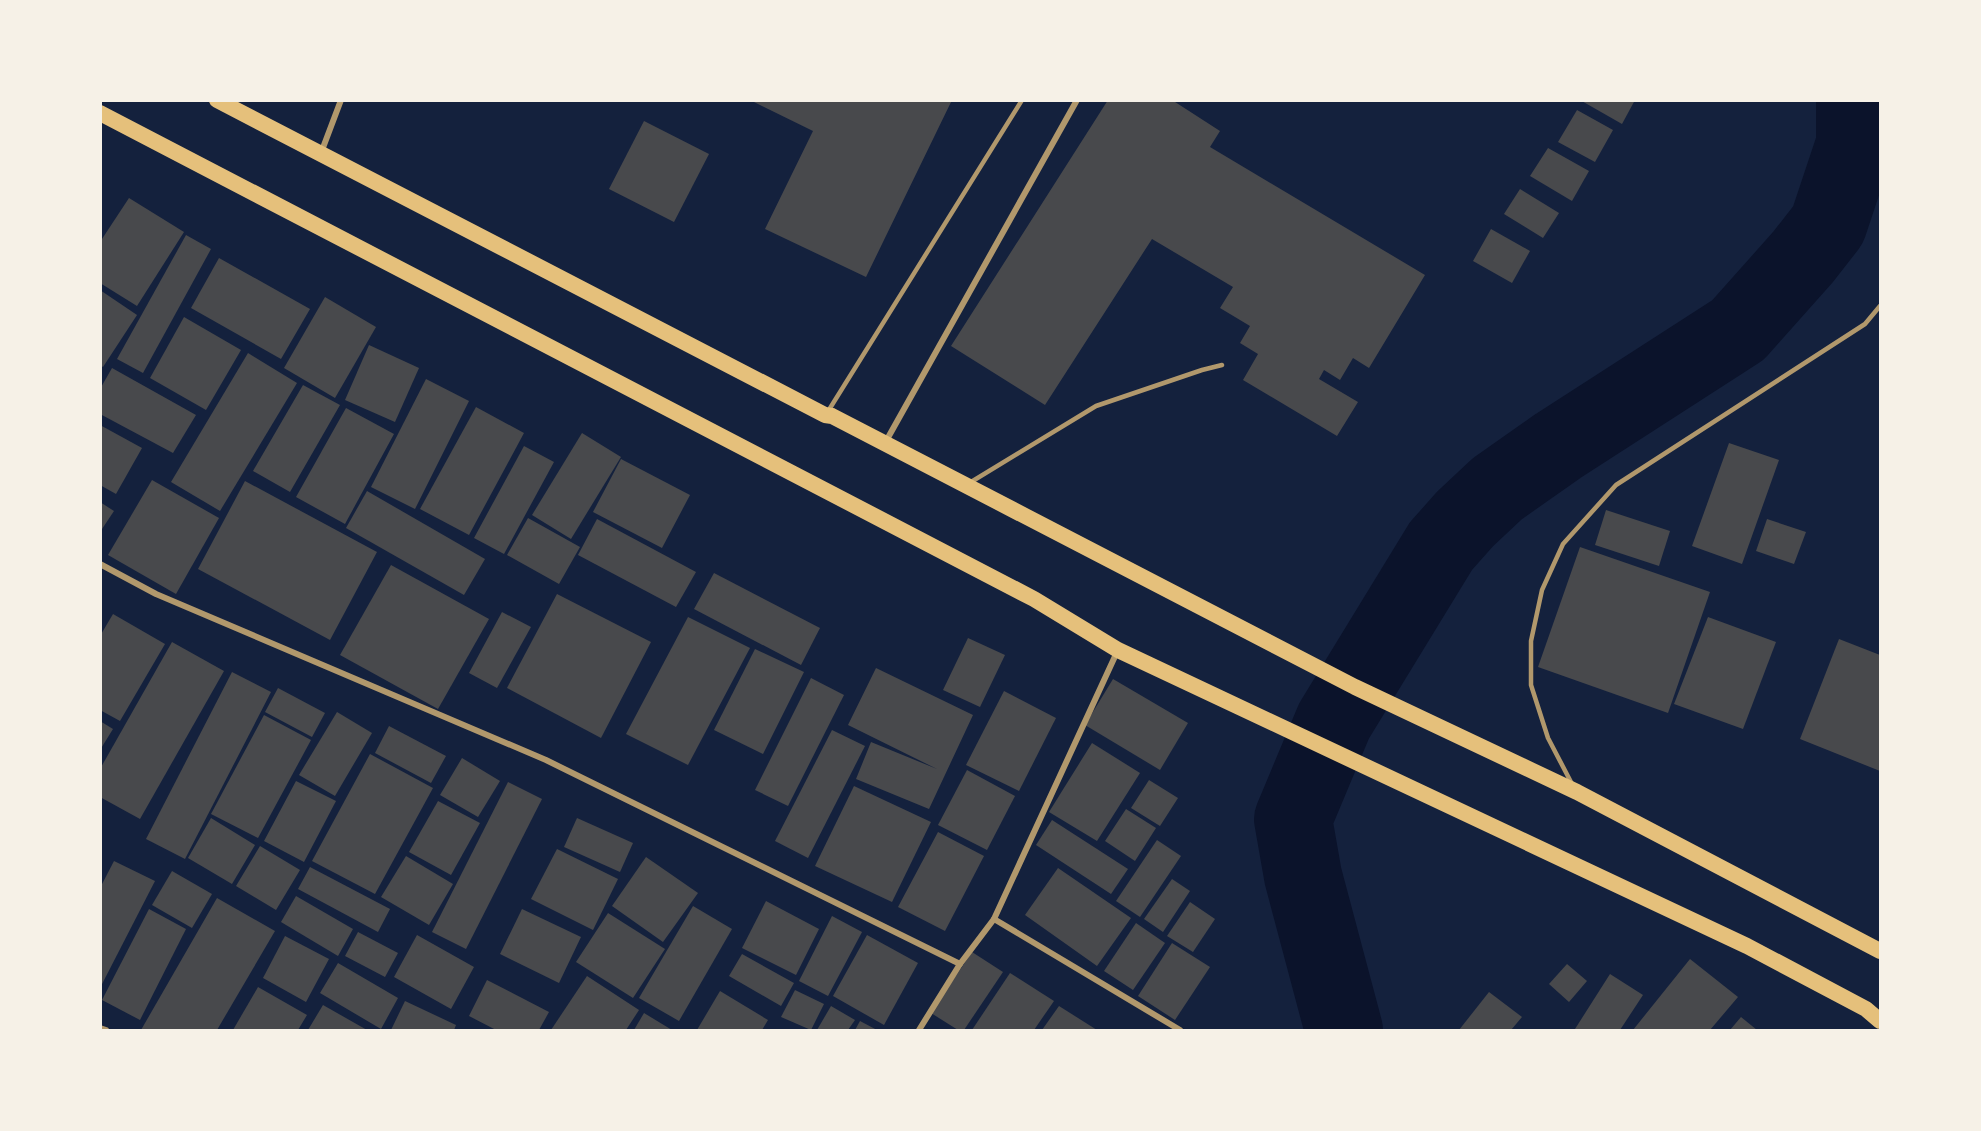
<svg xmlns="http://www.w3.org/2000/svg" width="1981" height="1131" font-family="'Open Sans',sans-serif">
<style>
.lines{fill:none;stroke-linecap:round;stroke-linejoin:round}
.river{stroke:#0b132b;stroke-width:78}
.building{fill:#48494c}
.service{stroke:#b1986c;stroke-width:4.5}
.minor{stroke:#b1986c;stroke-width:6}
.trunk{stroke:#e5c07b;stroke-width:16}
</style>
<rect width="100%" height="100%" fill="#14213d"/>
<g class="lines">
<polyline class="river" points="1344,1030 1303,876 1293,819 1334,721 1441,546 1465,519 1497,489 1558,446 1738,330 1803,257 1828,225 1855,144 1855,100"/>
</g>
<g class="building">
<polygon points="750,100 952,100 866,277 765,229 813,131"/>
<polygon points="1108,100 1172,100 1220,131 1210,147 1425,275 1369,368 1353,358 1340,380 1324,370 1319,379 1358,402 1337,436 1243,380 1258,354 1240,343 1250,326 1220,308 1233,287 1152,239 1045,405 951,346"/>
<polygon points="1580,100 1635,100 1622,124"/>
<polygon points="1577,110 1613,130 1595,162 1558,142"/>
<polygon points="644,121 709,154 674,222 609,189"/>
<polygon points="1548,148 1589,171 1572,201 1530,176"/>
<polygon points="1520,189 1559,213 1543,238 1504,214"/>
<polygon points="129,198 184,232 137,306 100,283 100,242"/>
<polygon points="1491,229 1530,251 1512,283 1473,261"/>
<polygon points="186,235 211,249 143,373 117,359"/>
<polygon points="219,258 310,309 281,359 191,308"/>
<polygon points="100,290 137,315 103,367 100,365"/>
<polygon points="325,297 376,327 335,398 284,368"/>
<polygon points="184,317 241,350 206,410 150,378"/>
<polygon points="369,345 419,368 395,422 345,400"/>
<polygon points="248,353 297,383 220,511 171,482"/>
<polygon points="112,368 196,415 173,453 100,414 100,389"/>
<polygon points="426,379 469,401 415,509 371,487"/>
<polygon points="303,385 340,405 290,492 253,471"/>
<polygon points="476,407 524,433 469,535 420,509"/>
<polygon points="346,408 394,434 345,524 296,497"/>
<polygon points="100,425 142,448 116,494 100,485"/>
<polygon points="582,433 621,457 571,539 532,515"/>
<polygon points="1729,443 1779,460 1742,564 1692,546"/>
<polygon points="524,446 554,462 504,554 474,538"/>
<polygon points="621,459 690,495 662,548 593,512"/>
<polygon points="152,480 219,518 176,594 108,555"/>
<polygon points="245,481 377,552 330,640 198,569"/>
<polygon points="367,491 485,559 464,595 346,528"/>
<polygon points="100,502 114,511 100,532"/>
<polygon points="1606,510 1670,531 1659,566 1595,545"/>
<polygon points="528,518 580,547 559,584 507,555"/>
<polygon points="597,519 696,572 676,607 578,555"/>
<polygon points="1767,519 1806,532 1794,564 1756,551"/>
<polygon points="1580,547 1710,592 1668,713 1538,667"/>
<polygon points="391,565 489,619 438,709 340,655"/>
<polygon points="714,573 820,628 801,665 694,609"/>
<polygon points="557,594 651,642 601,738 507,688"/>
<polygon points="502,612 531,627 497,688 469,673"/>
<polygon points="113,614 165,644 120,721 100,710 100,636"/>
<polygon points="688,617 750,648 688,765 626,734"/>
<polygon points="1708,617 1776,642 1743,729 1674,704"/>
<polygon points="968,638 1005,655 980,707 943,690"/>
<polygon points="1839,639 1880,655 1880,771 1800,739"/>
<polygon points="172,642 224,671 140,819 100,797 100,769"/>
<polygon points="755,649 804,672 763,754 714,730"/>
<polygon points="876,668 973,715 929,809 856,779 871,742 937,769 848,725"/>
<polygon points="232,672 271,692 185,859 146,839"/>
<polygon points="811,678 844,695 788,806 755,790"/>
<polygon points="1113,679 1188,723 1160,770 1085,725"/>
<polygon points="278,688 325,713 312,737 265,712"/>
<polygon points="1004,691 1056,718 1019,791 966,765"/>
<polygon points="337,712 372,733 335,796 299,775"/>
<polygon points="264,715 311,740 258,838 211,814"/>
<polygon points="100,721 113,729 100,750"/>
<polygon points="389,726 446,756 431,783 375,753"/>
<polygon points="832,730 865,746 808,858 775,841"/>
<polygon points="1092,743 1140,773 1097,841 1049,812"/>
<polygon points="370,754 433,788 375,894 312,861"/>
<polygon points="462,758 500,781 478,817 440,795"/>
<polygon points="967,770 1015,796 987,850 938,825"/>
<polygon points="1149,780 1178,798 1160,826 1131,808"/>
<polygon points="296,781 336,801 304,862 264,841"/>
<polygon points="508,782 542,799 466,949 432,932"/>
<polygon points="854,786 931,822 892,902 815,866"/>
<polygon points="438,801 480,823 451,875 409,852"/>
<polygon points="1126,809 1156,828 1135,861 1105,841"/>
<polygon points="211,818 255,845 232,884 188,858"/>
<polygon points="577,818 633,843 620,872 564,847"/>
<polygon points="1052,820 1128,869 1111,894 1036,845"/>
<polygon points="938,832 984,856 945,931 898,907"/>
<polygon points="1157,840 1181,856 1140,917 1116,901"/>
<polygon points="260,846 300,870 276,910 236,886"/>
<polygon points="557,849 618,879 593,930 531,899"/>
<polygon points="406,856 453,884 429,925 381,897"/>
<polygon points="646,857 698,893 663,942 612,906"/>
<polygon points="114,861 155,881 100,988 100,888"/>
<polygon points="310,867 390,909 378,932 298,889"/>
<polygon points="1058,868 1131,918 1097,966 1025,915"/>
<polygon points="172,871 212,894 192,928 152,905"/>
<polygon points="1172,879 1190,891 1163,932 1144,919"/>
<polygon points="296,896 353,929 338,956 281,922"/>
<polygon points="217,898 275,931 217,1030 141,1030"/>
<polygon points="766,901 819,929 796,975 742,948"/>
<polygon points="1190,902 1215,919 1193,952 1167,936"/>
<polygon points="693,906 732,929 679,1021 639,998"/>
<polygon points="149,909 186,929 140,1020 102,1000"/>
<polygon points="522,909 581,937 559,983 500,954"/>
<polygon points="608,913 665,949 633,998 576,962"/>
<polygon points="832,916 862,932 828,996 799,981"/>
<polygon points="1136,923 1165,943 1133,990 1104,971"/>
<polygon points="358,932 398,953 385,977 345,956"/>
<polygon points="417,935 474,967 451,1009 394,977"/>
<polygon points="867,935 918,963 884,1025 833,996"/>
<polygon points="285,936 329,959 306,1002 263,978"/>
<polygon points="1172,943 1210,967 1175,1020 1138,996"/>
<polygon points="972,952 1003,972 964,1030 958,1030 931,1013"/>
<polygon points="742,954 794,983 781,1006 729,976"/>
<polygon points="1690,959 1738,997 1710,1030 1633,1030"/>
<polygon points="338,963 398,998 381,1029 320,993"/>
<polygon points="1567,964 1587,981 1569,1002 1549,984"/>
<polygon points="1010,973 1054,1001 1034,1030 972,1030"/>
<polygon points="1610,974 1643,995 1620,1030 1578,1030 1575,1029"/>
<polygon points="587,976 639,1010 626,1030 551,1030"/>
<polygon points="487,980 549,1012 539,1030 496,1030 469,1016"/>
<polygon points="258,987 307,1015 298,1030 233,1030"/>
<polygon points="795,990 824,1004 811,1030 781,1017"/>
<polygon points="720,991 768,1020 762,1030 697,1030"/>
<polygon points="1489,992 1522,1017 1511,1030 1459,1030"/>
<polygon points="405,1001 456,1025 454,1030 391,1030"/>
<polygon points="323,1005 367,1030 308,1030"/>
<polygon points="831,1006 855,1020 848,1030 817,1030"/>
<polygon points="1059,1006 1097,1030 1042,1030"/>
<polygon points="644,1013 672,1030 634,1030"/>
<polygon points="1741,1017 1757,1030 1730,1030"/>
<polygon points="860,1021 877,1030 855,1030"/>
</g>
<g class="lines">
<g class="service">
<polyline points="827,413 1022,100"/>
<polyline points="971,482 1096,406 1202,370 1222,365"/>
<polyline points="1572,784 1548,738 1531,685 1531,641 1542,590 1563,544 1616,485 1865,324 1880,306"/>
</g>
<g class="minor">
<polyline points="321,153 341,100"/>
<polyline points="885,443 1077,100"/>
<polyline points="100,564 156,594 546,760 960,964"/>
<polyline points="994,919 1180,1030"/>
<polyline points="100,1028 106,1030"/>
<polyline points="919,1030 960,964 994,919 1117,652"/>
</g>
<g class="trunk">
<polyline points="217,100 825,415 832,416 1355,687 1577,792 1880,951"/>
<polyline points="100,113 1034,599 1118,650 1747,946 1866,1009 1880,1021"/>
</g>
</g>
<rect width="1981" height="1131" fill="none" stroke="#f6f1e7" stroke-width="204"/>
</svg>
